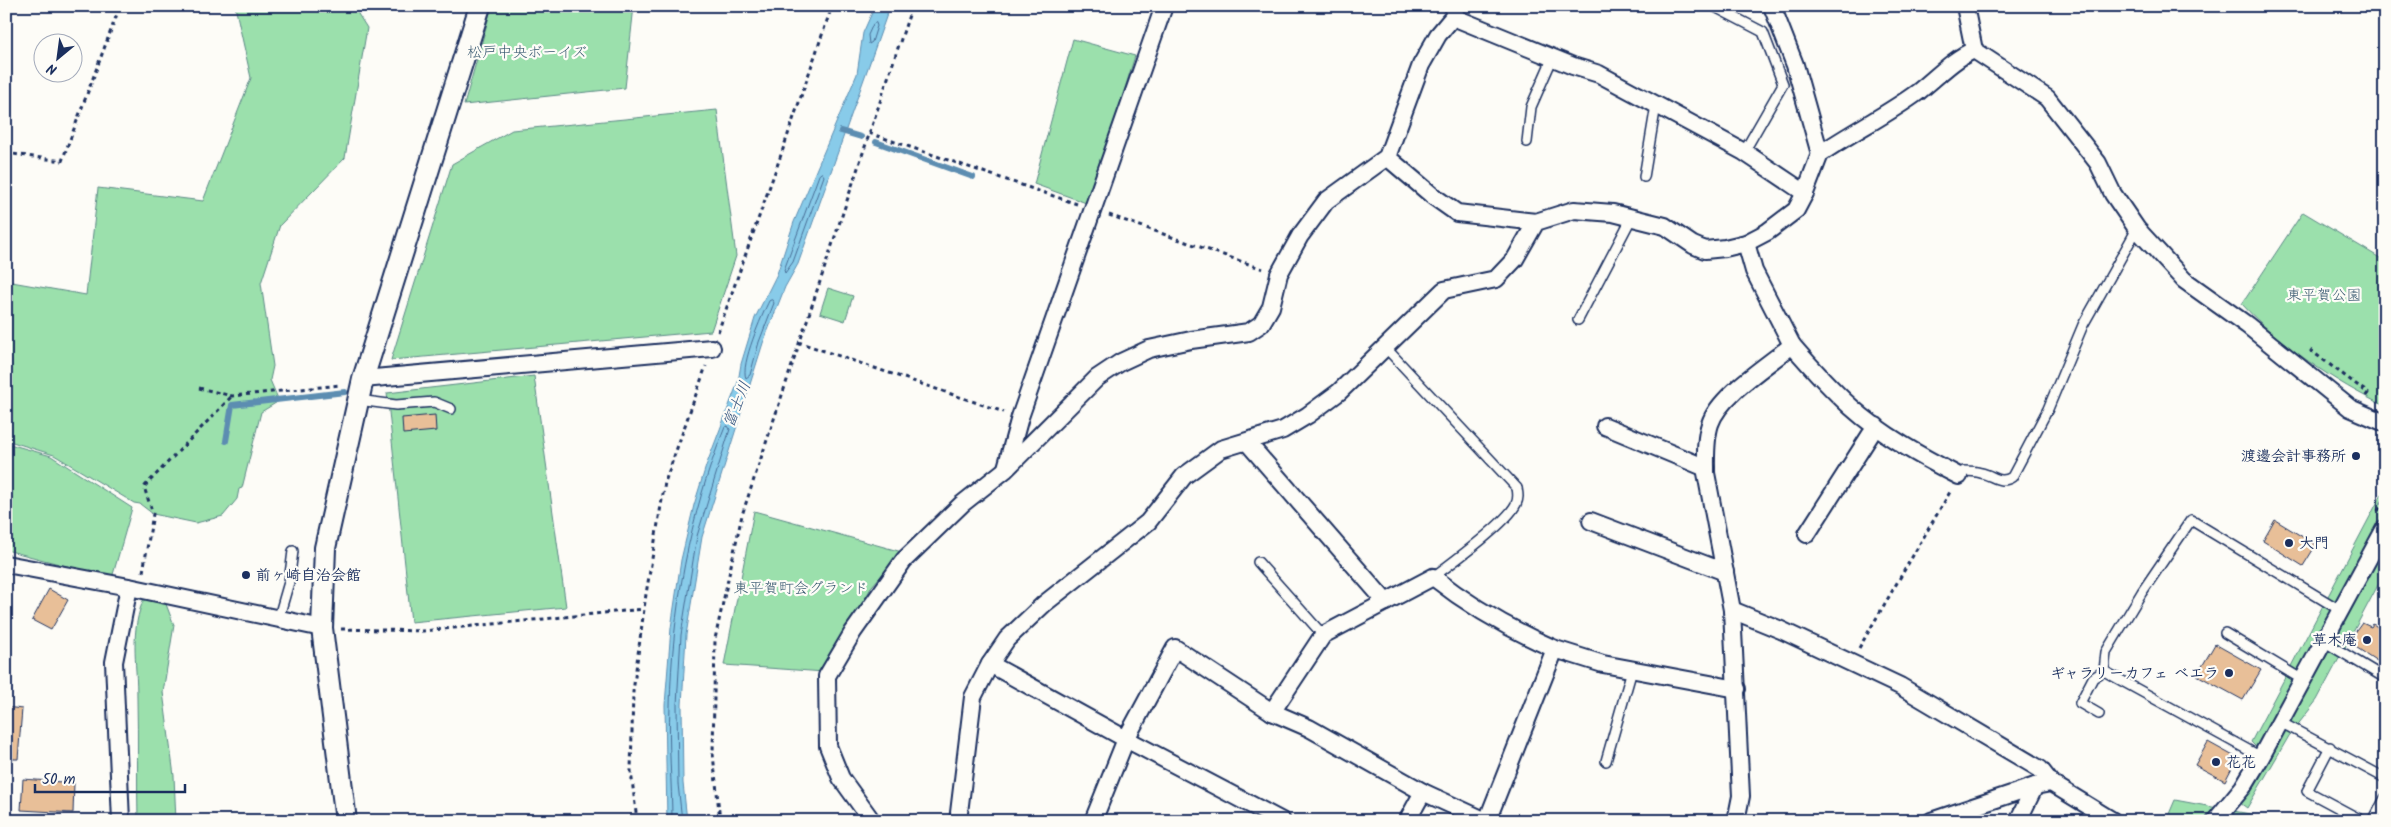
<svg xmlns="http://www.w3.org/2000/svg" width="2391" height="827" font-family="Kalam,'Klee One',sans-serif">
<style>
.green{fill:#9be0ac;stroke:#5b8885}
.water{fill:#88cbe9;stroke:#5c8db1}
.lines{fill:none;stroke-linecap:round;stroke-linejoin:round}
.shore{stroke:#476d96;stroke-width:1}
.stream{stroke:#5c8db1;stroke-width:6}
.building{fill:#e8bf98;stroke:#1b2f5e}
.service-casing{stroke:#1b2f5e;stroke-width:12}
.minor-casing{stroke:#1b2f5e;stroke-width:20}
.tertiary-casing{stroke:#1b2f5e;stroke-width:24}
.path{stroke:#1b2f5e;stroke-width:3;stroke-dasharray:4 4;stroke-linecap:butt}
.service{stroke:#fdfcf7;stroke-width:9}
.minor{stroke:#fdfcf7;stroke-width:16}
.tertiary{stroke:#fdfcf7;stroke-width:20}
.poi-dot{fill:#1b2f5e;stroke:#fdfcf7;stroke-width:2}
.labels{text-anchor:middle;stroke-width:4.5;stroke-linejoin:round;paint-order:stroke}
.park-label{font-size:15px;fill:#3b5b72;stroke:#fdfcf7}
.poi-label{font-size:15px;font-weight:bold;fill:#1b2f5e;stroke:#fdfcf7;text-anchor:end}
.water-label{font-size:16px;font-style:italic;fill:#365681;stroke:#fdfcf7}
</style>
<rect width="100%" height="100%" fill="#fdfcf7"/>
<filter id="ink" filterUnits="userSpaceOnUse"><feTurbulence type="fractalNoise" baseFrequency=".02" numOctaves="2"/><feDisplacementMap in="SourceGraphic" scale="10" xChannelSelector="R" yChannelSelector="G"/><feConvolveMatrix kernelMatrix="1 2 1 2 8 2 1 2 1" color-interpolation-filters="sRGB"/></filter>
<g filter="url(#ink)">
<g class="green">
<polygon points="235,6 353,6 367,28 345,158 280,225 261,283 273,366 270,380 279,401 261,412 242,488 239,489 237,499 223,516 196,523 153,514 140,504 134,503 54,455 6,440 6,281 86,295 98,188 203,201 251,78"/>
<polygon points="492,6 634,6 625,88 464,105"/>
<polygon points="1073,39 1135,56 1089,204 1034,184"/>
<polygon points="717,110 736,256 711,331 391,360 452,164 512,130"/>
<path d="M2303 212 2385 261V320L2380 328 2385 331V406C2337 384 2277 343 2242 304Z"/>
<polygon points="828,288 853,296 845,321 820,313"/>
<polygon points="534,376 566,607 411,622 387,393"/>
<polygon points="6,443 51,456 132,508 112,578 6,550"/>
<polygon points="2385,488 2385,572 2317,700 2289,736 2247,808 2240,803 2267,758 2251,742"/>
<polygon points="754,511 902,552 872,586 825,672 724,665"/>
<path d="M145 596 164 599 174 625 163 692 174 776 176 821H138C137 780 138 739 137 698 137 660 129 632 145 596Z"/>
<polygon points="2175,800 2250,814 2244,821 2166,821"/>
</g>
<polygon class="water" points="875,6 890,6 798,264 785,287 763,343 702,537 686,635 682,705 683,783 687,821 667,821 665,705 671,628 681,560 694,505 706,466 738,382 741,364 755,318 777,274 794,222 857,74 863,33"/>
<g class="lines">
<g class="shore">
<polygon points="876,23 877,26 872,42 869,44 868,35 873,24"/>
<polygon points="822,173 824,176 793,262 785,273 784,270 819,175"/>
<path d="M772 300 774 303 759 342 750 375 746 378C740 365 762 315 769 301Z"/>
<path d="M672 821C672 783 668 745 670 706 672 612 689 515 725 427L728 426 730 429 697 536 681 635 677 705 678 784 682 821"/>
</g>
<g class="stream">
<polyline points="841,131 861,137"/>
<polyline points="876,142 973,177"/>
<polyline points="226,441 232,405 345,392"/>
</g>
</g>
<g class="building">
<polygon points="435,415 436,431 403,434 402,418"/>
<polygon points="2275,520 2316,545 2303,566 2263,541"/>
<polygon points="49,589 68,600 51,630 32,620"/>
<polygon points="2362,623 2371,627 2373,624 2385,632 2385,647 2377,661 2348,642"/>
<polygon points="2215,644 2261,670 2243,700 2197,675"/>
<polygon points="6,707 22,709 18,759 6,759"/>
<polygon points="2208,742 2237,758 2225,781 2195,765"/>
<polygon points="23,779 74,783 73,813 21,810"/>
</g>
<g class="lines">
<g class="service-casing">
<g id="service">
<polyline points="1713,6 1763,32 1783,84 1744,152"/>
<polyline points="1527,142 1531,107 1553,57"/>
<polyline points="1644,177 1656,105"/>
<polyline points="1578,320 1632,217"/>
<path d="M1385 347 1517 488C1518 494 1519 498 1516 504 1507 523 1453 562 1433 577"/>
<polyline points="358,400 396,405 434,402 451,409"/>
<path d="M1959 476 1964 471C1969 471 1975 471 1981 473 1993 475 2000 485 2012 477L2048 409 2083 325 2137 229"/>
<polyline points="1258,562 1323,635"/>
<polyline points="278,620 289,582 293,551"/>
<polyline points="2225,633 2303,680"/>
<polyline points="2323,641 2385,678"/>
<polyline points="2104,671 2261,757"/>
<polyline points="2099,714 2080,703 2093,678 2104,671 2106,652 2142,592 2191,520 2340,610"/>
<polyline points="2280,722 2385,778"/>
<polyline points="2330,747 2307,791 2363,821"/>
<polyline points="1606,761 1632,670"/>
<polyline points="2373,821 2385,798"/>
</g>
</g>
<g class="minor-casing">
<g id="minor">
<polyline points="1965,6 1974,50 2047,98 2098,163 2113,194 2137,229 2184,280 2247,325 2350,408 2385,423"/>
<polyline points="1453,17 1573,66 1599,74 1744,152 1805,193"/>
<path d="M1820 154C1852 132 1887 115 1918 92 1936 78 1953 59 1974 50"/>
<polyline points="1387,157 1433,196 1457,213 1536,222"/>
<polyline points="1746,243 1754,271 1792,345"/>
<polyline points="363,379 712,348"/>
<polyline points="1605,426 1706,468"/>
<polyline points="1247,442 1386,602"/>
<polyline points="1006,468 1020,417 1164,6"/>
<polyline points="1591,521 1725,572"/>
<polyline points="1807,534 1876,426"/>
<polyline points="6,564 129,587 322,628"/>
<polyline points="1732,610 1781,630 1900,686 2040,769 2051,783"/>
<polyline points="990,664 1126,739 1282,821"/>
<path d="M1272 712 1323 635 1433 577C1471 607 1511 630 1555 649"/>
<polyline points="121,821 114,662 129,587"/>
<polyline points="872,821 841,778 828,746 827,676 853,632 904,560 962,504 1005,470 1097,378 1121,362 1149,349 1191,340 1249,332 1261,324 1271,307 1279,274 1300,236 1326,201 1387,157 1421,65 1438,35 1453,17 1456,6"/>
<polyline points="958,821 973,697 990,664 1007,639 1044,604 1148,522 1184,476 1221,449 1283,430 1308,415 1339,392 1444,290 1496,279 1515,259 1536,222 1574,210 1613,213 1665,226 1693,245 1705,250 1725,248 1746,243 1767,232 1796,210 1805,193 1820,154 1795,65 1772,6"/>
<polyline points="1093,821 1126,739 1175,648 1272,712 1309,728 1423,792 1486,821"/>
<polyline points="1407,821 1423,792"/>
<polyline points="1487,821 1555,649 1603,664 1737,689"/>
<path d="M1736 821 1741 796 1732 610 1706 473C1706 457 1705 439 1710 424 1719 395 1769 365 1792 345 1811 367 1830 388 1851 407 1882 435 1922 457 1959 476"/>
<polyline points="1931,821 2035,786 2051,783 2113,821"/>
<polyline points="2018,821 2035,786"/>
<polyline points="2215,821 2243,787 2261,757 2385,528"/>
</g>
</g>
<g class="tertiary-casing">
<polyline id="tertiary" points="346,821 322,628 325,548 363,379 480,6"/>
</g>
<g class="path">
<polyline points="869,133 1077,204"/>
<polyline points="6,153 62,161 120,6"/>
<polyline points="1109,215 1263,269"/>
<polyline points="718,332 782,152 832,6"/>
<polyline points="798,342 1004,412"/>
<polyline points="2310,350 2368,393 2365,397"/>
<polyline points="199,388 232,396 341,385"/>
<polyline points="2378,511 2385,498"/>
<polyline points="143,572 153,514 144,487 232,396"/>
<polyline points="341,629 423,631 644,609"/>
<polyline points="1859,648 1950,492"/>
<polyline points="637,821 631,771 633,692 646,594 665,482 706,366"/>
<polyline points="720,821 713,754 715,639 742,515 912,6"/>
</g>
<use href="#service" class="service"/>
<use href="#minor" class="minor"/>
<use href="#tertiary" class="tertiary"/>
</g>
</g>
<g class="poi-dot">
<circle cx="2356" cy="456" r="5"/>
<circle cx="2289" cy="543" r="5"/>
<circle cx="246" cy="575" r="5"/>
<circle cx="2367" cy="640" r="5"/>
<circle cx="2229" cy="673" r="5"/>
<circle cx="2216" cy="762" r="5"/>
</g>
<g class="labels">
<g class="park-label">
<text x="527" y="57">松戸中央ボーイズ</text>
<text x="2324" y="300">東平賀公園</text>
<text x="801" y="593">東平賀町会グランド</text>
</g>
<g class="poi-label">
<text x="2346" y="461">渡邊会計事務所</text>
<text x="2299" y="548" text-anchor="start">大門</text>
<text x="256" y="580" text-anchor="start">前ヶ崎自治会館</text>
<text x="2357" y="645">草木庵</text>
<text x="2219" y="678">ギャラリーカフェ ベエラ</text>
<text x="2226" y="767" text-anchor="start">花花</text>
</g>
<g class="water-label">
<text transform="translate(736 404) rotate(-68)" y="6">富士川</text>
</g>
</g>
<rect width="2391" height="827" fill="none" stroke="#fdfcf7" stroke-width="25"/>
<rect x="12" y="12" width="2366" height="802" fill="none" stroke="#1b2f5e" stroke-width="2" filter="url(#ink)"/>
<g transform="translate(58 58) rotate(209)"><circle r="24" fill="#fdfcf7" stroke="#a3aaba"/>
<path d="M0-4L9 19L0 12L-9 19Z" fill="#1b2f5e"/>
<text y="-8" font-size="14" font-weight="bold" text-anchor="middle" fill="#1b2f5e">N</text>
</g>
<path d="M35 784v8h150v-8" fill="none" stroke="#1b2f5e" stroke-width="2.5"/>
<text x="42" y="784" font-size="15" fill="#1b2f5e" stroke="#fdfcf7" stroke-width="4" paint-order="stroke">50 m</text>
</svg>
